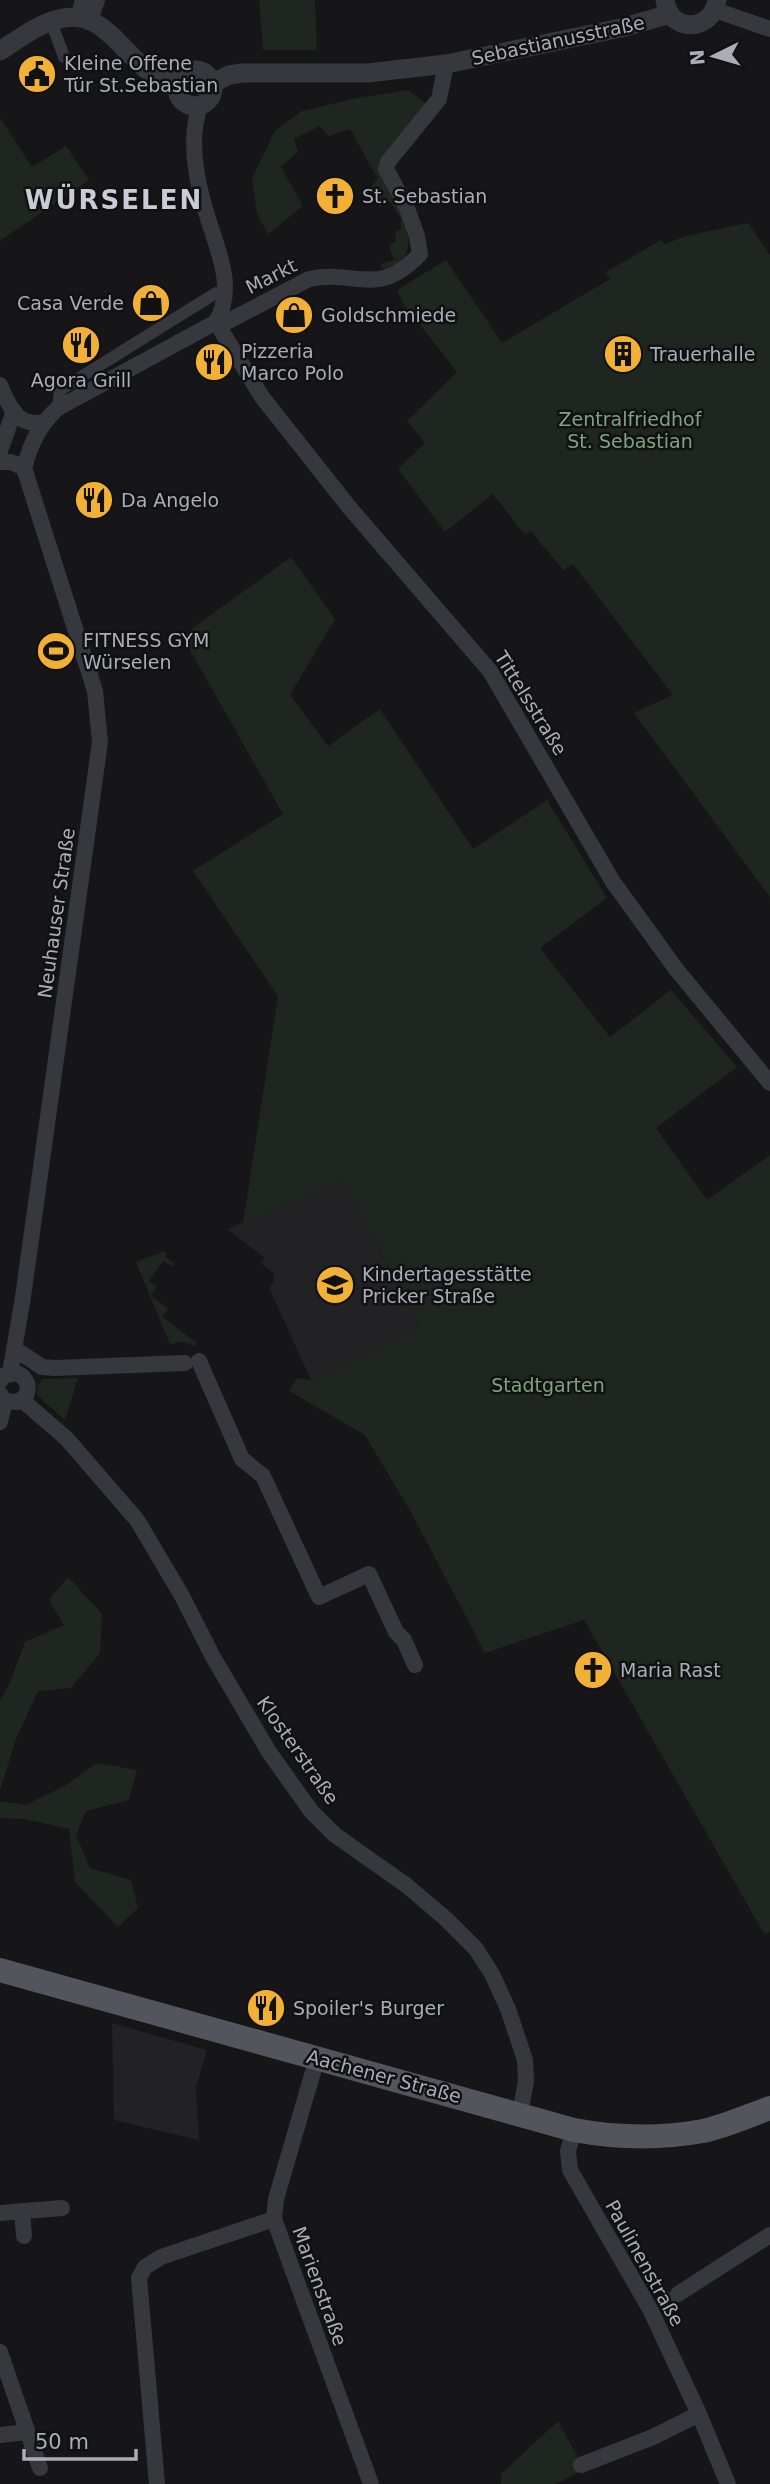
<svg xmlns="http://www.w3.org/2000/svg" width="770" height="2484" font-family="'DejaVu Sans',sans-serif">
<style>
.built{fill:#222225}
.green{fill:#1e261f}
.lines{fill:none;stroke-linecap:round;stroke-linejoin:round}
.minor-tunnel{stroke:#333438;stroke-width:16;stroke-dasharray:16 8;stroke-linecap:butt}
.pedestrian{stroke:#37383d;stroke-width:12}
.minor{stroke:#37383d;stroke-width:16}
.tertiary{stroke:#37383d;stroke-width:19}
.primary{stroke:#53555c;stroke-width:24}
.labels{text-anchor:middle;stroke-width:5;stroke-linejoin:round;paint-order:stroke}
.street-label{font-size:19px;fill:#a8adb8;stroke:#111113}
.poi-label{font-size:19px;fill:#a8adb8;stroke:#111113;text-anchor:start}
.park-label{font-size:19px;fill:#7fa381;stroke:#111113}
.district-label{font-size:26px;font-weight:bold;letter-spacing:2px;fill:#c9ccd4;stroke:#111113}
</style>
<rect width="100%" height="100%" fill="#161618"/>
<g class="built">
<polygon points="343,1182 421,1328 311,1380 269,1288 274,1281 274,1274 261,1263 265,1258 227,1229"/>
<polygon points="112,2023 207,2050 196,2087 199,2140 114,2120"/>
</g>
<g class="green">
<polygon points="259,0 315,0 317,50 263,50"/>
<path d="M408 90 427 104 385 159C394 182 421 240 402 260 396 266 389 267 382 269L381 264 394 260 389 246 396 241 395 232 401 230V219L390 201 380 207 370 188 378 179 350 129 328 136 320 126 294 139 298 152 281 167 303 206 268 234 257 214 252 178 275 131 302 111 358 98Z"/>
<polygon points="0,118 32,167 66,146 89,180 0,241"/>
<polygon points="748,223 770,255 770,897 634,713 673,695 573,564 563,570 531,531 525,535 493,494 445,532 398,469 425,443 407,421 457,372 403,303 397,290 446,260 502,343 610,279 606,272 661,240 665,244 686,236"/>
<polygon points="291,557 335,619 290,695 328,746 380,709 473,849 547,800 607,898 540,948 610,1037 671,990 737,1067 656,1128 707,1200 770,1155 770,1932 765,1935 584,1620 485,1653 412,1514 365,1435 289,1391 297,1378 311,1380 421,1327 343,1182 243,1223 278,996 193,871 283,814 182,636"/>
<polygon points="165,1251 167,1258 174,1263 172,1266 163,1261 149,1281 157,1287 151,1295 168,1309 162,1317 197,1343 195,1346 183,1342 170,1344 136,1262"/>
<polygon points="78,1378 65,1420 37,1395 37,1387 42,1379"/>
<polygon points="68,1577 102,1614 100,1653 71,1688 38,1691 16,1739 0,1790 0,1700 9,1685 25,1642 64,1625 49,1600"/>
<polygon points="97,1763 137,1770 129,1800 86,1811 76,1835 90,1868 131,1880 138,1908 118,1927 75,1882 69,1829 25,1819 0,1818 0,1801 25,1805 63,1787"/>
<polygon points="558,2421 584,2469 556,2484 501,2484 501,2474"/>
</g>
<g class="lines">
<polyline class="minor-tunnel" points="659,2306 678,2294"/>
<g class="pedestrian">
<polyline points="51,21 64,57"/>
<polyline points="58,408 60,390 216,293"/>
</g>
<g class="minor">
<polyline points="715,10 770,29"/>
<polyline points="78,18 83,0"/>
<polyline points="90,20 97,0"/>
<polyline points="216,322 262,397 349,507 490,671 613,882 676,969 770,1083"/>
<path d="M219 326 309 279C357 269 377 299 420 254L417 236 407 208 386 169 388 162 439 99 446 64"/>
<path d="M0 385C9 406 17 428 44 422"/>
<polyline points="0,451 14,411"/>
<polyline points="0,462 11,462 24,468"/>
<path d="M24 468C31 443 39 425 58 408L216 322C237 287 216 247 206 212 196 179 188 139 200 106"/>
<polyline points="15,1349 42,1367 55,1368 185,1363"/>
<polyline points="199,1361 242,1459 263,1476 319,1597 369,1574 396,1632 404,1640 415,1665"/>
<polyline points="10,1373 23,1297 100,742 95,691 24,468"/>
<path d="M0 1381 5 1375 17 1373C27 1378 30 1386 26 1396L18 1402 5 1401 0 1394"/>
<polyline points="22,1400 67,1439 137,1520 182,1596 213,1657 269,1752 311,1811 335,1835 406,1885 446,1919 476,1949 492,1974 508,2009 525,2060 526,2081 520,2114"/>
<polyline points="0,1422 5,1401"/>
<polyline points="317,2058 276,2199 274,2219 371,2484"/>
<polyline points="574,2130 568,2151 570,2170 651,2311 699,2414 728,2484"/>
<polyline points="22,2211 24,2236"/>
<polyline points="0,2213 62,2208"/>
<polyline points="678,2294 770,2235"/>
<polyline points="0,2352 40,2468"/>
<polyline points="0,2435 27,2432"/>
<polyline points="581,2465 653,2437 699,2414"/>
<polyline points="157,2484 139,2278 145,2267 161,2257 274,2219"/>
</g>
<g class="tertiary">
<path d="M665 0C669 33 712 33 717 0"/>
<path d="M0 51C17 40 34 27 52 21 99 4 117 47 148 71 156 77 167 81 178 84"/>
<circle cx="195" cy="88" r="18"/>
<polyline points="213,83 229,75 242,73 368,73 446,64 621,28 670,14"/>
</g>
<path class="primary" d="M0 1970 574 2130C617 2138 659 2139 703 2131 726 2126 748 2116 770 2108"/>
</g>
<defs>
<g id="civic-disc" transform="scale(2.0125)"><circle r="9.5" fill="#f2b134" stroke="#111113"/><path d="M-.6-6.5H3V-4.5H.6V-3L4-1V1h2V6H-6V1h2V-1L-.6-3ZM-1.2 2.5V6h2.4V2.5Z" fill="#111"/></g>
<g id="church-disc" transform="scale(2.0125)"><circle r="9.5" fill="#f2b134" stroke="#111113"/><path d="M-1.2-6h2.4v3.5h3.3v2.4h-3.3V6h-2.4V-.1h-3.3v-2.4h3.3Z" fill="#111"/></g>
<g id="shop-disc" transform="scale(2.0125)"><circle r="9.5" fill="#f2b134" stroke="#111113"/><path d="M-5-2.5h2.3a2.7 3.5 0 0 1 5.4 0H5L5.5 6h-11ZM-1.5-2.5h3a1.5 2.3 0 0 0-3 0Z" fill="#111"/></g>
<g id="restaurant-disc" transform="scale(2.0125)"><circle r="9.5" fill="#f2b134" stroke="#111113"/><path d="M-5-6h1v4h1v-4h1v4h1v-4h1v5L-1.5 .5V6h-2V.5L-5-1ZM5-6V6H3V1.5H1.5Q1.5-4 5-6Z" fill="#111"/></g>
<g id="building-disc" transform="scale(2.0125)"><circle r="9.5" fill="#f2b134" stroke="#111113"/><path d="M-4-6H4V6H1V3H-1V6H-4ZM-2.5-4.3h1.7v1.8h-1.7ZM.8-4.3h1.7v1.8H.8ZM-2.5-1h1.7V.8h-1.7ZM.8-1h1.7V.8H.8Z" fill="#111"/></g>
<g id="stadium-disc" transform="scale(2.0125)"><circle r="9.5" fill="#f2b134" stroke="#111113"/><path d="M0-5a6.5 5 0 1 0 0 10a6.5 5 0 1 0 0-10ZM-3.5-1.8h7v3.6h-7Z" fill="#111"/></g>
<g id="school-disc" transform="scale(2.0125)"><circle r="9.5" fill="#f2b134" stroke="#111113"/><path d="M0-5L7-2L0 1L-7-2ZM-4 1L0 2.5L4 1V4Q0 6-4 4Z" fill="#111"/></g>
</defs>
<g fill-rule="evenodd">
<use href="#civic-disc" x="37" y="74"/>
<use href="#church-disc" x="335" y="196"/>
<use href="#shop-disc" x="151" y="303"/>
<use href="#shop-disc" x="294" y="315"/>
<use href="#restaurant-disc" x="81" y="345"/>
<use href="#building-disc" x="623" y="354"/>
<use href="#restaurant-disc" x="214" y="362"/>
<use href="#restaurant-disc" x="94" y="500"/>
<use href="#stadium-disc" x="56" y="651"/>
<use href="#school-disc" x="335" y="1285"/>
<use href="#church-disc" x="593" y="1670"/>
<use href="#restaurant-disc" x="266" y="2008"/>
</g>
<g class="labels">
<g class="street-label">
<text transform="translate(558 40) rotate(-12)" y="7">Sebastianusstraße</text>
<text transform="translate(271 276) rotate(-27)" y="7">Markt</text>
<text transform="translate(531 703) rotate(58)" y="7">Tittelsstraße</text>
<text transform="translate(56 913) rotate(-82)" y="7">Neuhauser Straße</text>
<text transform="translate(298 1750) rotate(55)" y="7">Klosterstraße</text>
<text transform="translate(384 2076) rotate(15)" y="7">Aachener Straße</text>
<text transform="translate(645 2263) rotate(61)" y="7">Paulinenstraße</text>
<text transform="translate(320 2286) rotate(70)" y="7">Marienstraße</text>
</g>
<g class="poi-label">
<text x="64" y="70">Kleine Offene<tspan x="64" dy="22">Tür St.Sebastian</tspan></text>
<text x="362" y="203">St. Sebastian</text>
<text x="124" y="310" text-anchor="end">Casa Verde</text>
<text x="321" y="322">Goldschmiede</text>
<text x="241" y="358">Pizzeria<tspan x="241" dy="22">Marco Polo</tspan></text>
<text x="650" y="361">Trauerhalle</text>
<text x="81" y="387" text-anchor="middle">Agora Grill</text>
<text x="121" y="507">Da Angelo</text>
<text x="83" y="647">FITNESS GYM<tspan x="83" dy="22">Würselen</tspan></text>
<text x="362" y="1281">Kindertagesstätte<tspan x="362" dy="22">Pricker Straße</tspan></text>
<text x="620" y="1677">Maria Rast</text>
<text x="293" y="2015">Spoiler's Burger</text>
</g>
<g class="park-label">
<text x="630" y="426">Zentralfriedhof<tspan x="630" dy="22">St. Sebastian</tspan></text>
<text x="548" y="1392">Stadtgarten</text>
</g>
<g class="district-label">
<text x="114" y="209">WÜRSELEN</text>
</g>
</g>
<g transform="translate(714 56) rotate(265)" stroke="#111113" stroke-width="5" paint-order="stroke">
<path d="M0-5L12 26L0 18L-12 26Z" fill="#a8adb8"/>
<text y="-10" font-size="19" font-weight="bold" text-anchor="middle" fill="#a8adb8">N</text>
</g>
<path d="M24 2449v10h112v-10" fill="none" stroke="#a8adb8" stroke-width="3.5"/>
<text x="35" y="2449" font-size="21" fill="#a8adb8" stroke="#111113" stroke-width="5" paint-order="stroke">50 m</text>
</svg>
